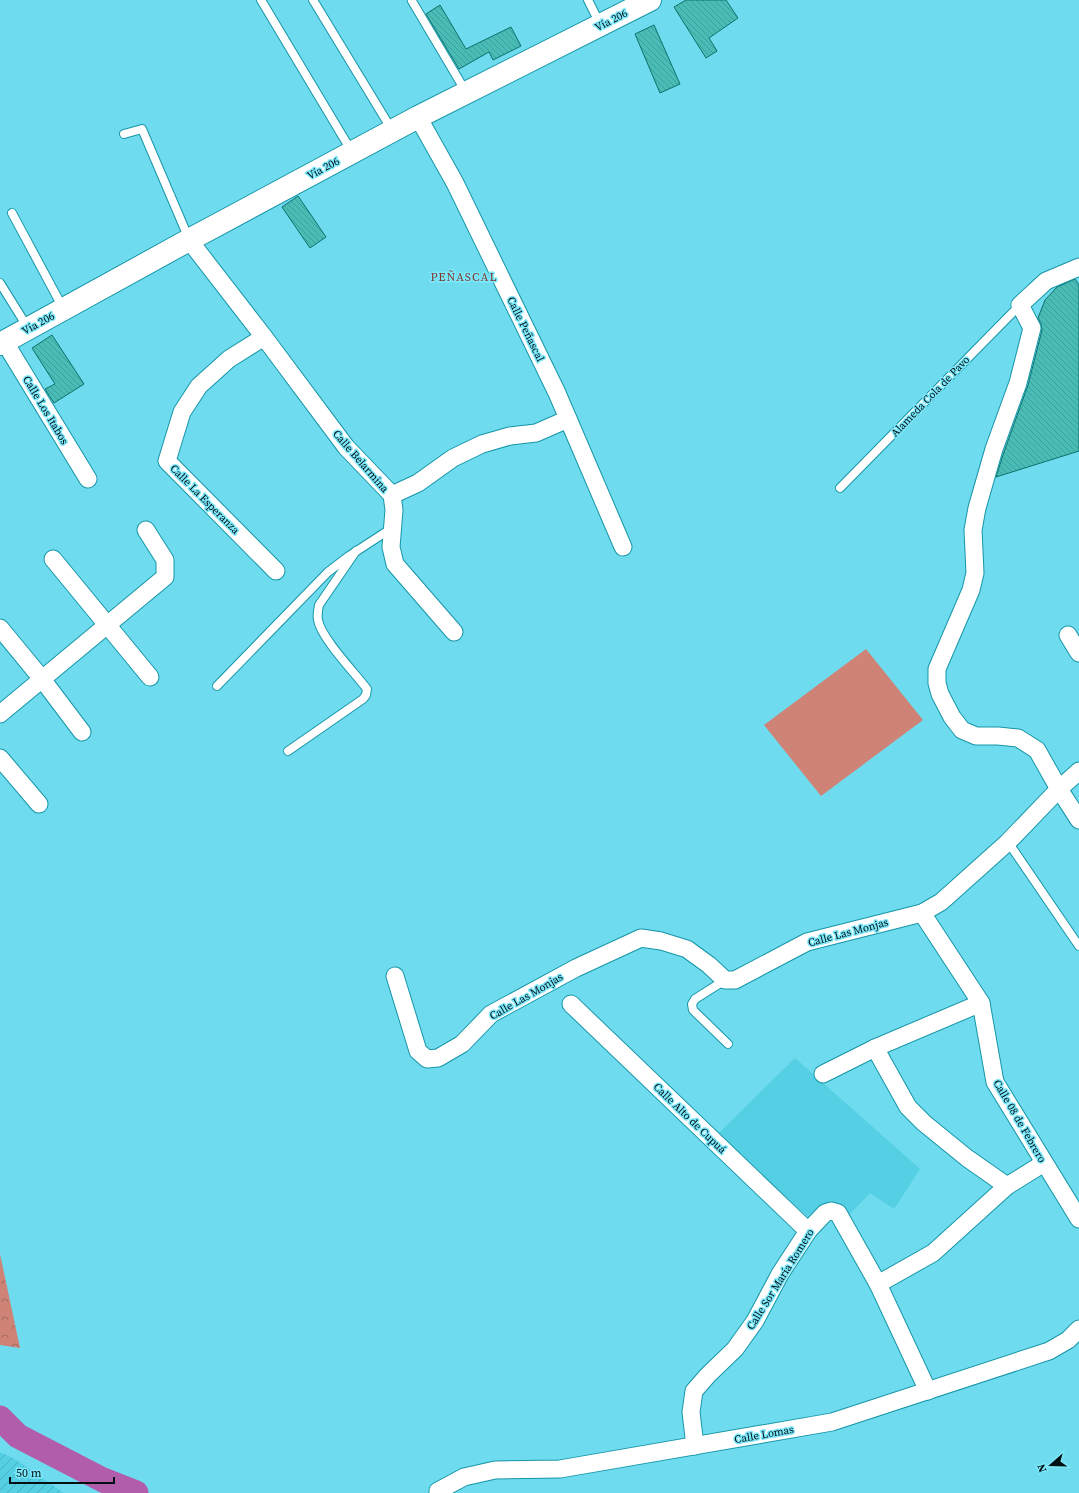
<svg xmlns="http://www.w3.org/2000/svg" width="1079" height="1493" font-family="'Source Serif 4',serif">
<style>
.built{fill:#54cfe4}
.industrial{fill:url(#industrial-furrows)}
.park{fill:url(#park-crowns)}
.garden{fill:#ce8376}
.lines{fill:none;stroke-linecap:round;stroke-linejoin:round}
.river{stroke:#b25dab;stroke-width:25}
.building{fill:url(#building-back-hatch);stroke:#0e706c}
.lane-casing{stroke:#1696a7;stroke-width:10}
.street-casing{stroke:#1696a7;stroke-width:19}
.secondary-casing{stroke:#1696a7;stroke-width:24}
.lane{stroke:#fff;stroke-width:8}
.street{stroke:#fff;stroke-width:17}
.secondary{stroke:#fff;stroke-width:22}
.labels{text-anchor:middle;stroke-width:3;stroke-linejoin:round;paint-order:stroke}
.street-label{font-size:11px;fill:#000f12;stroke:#7ce8fb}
.neighbourhood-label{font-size:12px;letter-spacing:1px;fill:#7d372d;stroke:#7ce8fb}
</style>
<defs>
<pattern id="industrial-furrows" width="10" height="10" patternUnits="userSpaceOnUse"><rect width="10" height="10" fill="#54cfe4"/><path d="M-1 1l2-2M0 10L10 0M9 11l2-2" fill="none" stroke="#47b1c3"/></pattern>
<pattern id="park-crowns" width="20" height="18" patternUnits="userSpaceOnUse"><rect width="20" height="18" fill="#ce8376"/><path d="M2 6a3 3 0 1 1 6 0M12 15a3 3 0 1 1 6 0" fill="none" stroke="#a56a5f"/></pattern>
<pattern id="building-back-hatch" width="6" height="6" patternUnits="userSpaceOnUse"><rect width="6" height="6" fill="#4abcb6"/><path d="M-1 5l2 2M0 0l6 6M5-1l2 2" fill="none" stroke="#3fa09b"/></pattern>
</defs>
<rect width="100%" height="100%" fill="#6fdbee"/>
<polygon class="built" points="795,1058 920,1169 894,1209 870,1193 848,1216 830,1201 807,1216 718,1134"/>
<polygon class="industrial" points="0,1452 15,1459 64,1493 0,1493"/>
<polygon class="park" points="0,1254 20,1348 0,1345"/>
<polygon class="garden" points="866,649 923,720 821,796 764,725"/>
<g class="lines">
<polyline class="river" points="0,1418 18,1436 103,1480 136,1493"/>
</g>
<g class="building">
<polygon points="686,0 726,0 738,18 709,38 717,51 706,58 674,7"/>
<polygon points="440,5 466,49 511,27 521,46 493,60 489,52 459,69 426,14"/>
<polygon points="654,25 680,84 660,93 635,34"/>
<polygon points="298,196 326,237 310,248 282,207"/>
<polygon points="1075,279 1079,285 1079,451 996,477 1004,452 1028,385 1042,330 1041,324 1038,318 1045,300 1057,287"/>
<polygon points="52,335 84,384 54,403 45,389 55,384 32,348"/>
</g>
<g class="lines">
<g class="lane-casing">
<g id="lane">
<polyline points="261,0 352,152"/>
<polyline points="313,0 392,130"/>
<polyline points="588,0 600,24"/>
<polyline points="412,1 466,92"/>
<polyline points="124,134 142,129 189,239"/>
<polyline points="12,213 63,308"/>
<polyline points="0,283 28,328"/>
<polyline points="840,488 1020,305"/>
<polyline points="217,686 328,572 349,556 392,528"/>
<path d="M288 751 363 699 366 695 367 689C355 673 321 638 318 620 317 615 318 610 319 605L356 551"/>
<polyline points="1008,842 1079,946"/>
<polyline points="725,980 695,999 692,1004 693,1010 728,1044"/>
</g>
</g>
<g class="street-casing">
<g id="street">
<polyline points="418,117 455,183 557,393 623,547"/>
<polyline points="189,240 264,337 346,447 392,495 394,510 391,547 395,564 454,632"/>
<polyline points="1079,267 1046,281 1020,305 1032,328 1018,383 994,449 977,508 973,530 975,573 971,590 937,669 937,683 940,694 952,717 962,730 976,736 998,736 1018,738 1037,750 1059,789 1079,820"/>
<polyline points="264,337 229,359 199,386 182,412 167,461 276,571"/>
<polyline points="4,341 88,479"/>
<polyline points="392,495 418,483 453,458 482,444 510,436 536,433 568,419"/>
<polyline points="53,559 150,677"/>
<polyline points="0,628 42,679 82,732"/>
<polyline points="1068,635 1079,653"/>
<polyline points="0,714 165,577 165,560 146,530"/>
<polyline points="0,758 39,804"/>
<polyline points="922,913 981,1003 995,1082 1079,1219"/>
<polyline points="395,976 418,1051 427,1059 438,1058 462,1044 491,1014 576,968 641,938 661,941 687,949 709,965 725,980 735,980 807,942 922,913 941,902 1008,842 1059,789 1079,771"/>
<polyline points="571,1004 808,1231"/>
<polyline points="875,1048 908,1107 924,1123 967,1158 1007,1186"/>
<polyline points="823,1074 875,1048 981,1003"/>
<polyline points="878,1284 933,1253 1007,1186 1044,1163"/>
<polyline points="695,1446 691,1412 694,1391 708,1375 735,1349 755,1321 780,1274 808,1231 825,1213 831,1211 838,1213 878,1284 928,1391"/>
<polyline points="438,1493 438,1491 464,1477 495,1470 560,1469 832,1422 1049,1351 1068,1340 1079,1329"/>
</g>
</g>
<g class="secondary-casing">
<polyline id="secondary" points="0,344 189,240 418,117 650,0"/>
</g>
<use href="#lane" class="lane"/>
<use href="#street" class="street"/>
<use href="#secondary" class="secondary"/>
</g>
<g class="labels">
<g class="street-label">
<text transform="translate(611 20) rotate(-27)" y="4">Vía 206</text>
<text transform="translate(323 168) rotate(-28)" y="4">Vía 206</text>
<text transform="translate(38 323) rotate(-29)" y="4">Vía 206</text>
<text transform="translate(526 329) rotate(64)" y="4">Calle Peñascal</text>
<text transform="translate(930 396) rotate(-46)" y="4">Alameda Cola de Pavo</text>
<text transform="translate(46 410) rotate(59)" y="4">Calle Los Itabos</text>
<text transform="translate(361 461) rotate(49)" y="4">Calle Belarmina</text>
<text transform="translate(205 499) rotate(45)" y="4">Calle La Esperanza</text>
<text transform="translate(848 932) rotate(-15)" y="4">Calle Las Monjas</text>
<text transform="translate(526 996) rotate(-30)" y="4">Calle Las Monjas</text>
<text transform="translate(690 1118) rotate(44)" y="4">Calle Alto de Cupuá</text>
<text transform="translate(1020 1121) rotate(60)" y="4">Calle 08 de Febrero</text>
<text transform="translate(780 1279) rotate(-58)" y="4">Calle Sor María Romero</text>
<text transform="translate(764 1434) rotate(-10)" y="4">Calle Lomas</text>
</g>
<g class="neighbourhood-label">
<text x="464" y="281">PEÑASCAL</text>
</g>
</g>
<g transform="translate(1051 1465) rotate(250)" stroke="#7ce8fb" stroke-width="3" paint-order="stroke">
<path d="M0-3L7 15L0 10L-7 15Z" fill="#000f12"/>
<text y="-6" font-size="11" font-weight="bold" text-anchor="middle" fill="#000f12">N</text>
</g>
<path d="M10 1477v6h104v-6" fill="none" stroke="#000f12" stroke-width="2"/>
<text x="16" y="1477" font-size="12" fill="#000f12" stroke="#7ce8fb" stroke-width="3" paint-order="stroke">50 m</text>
</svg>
